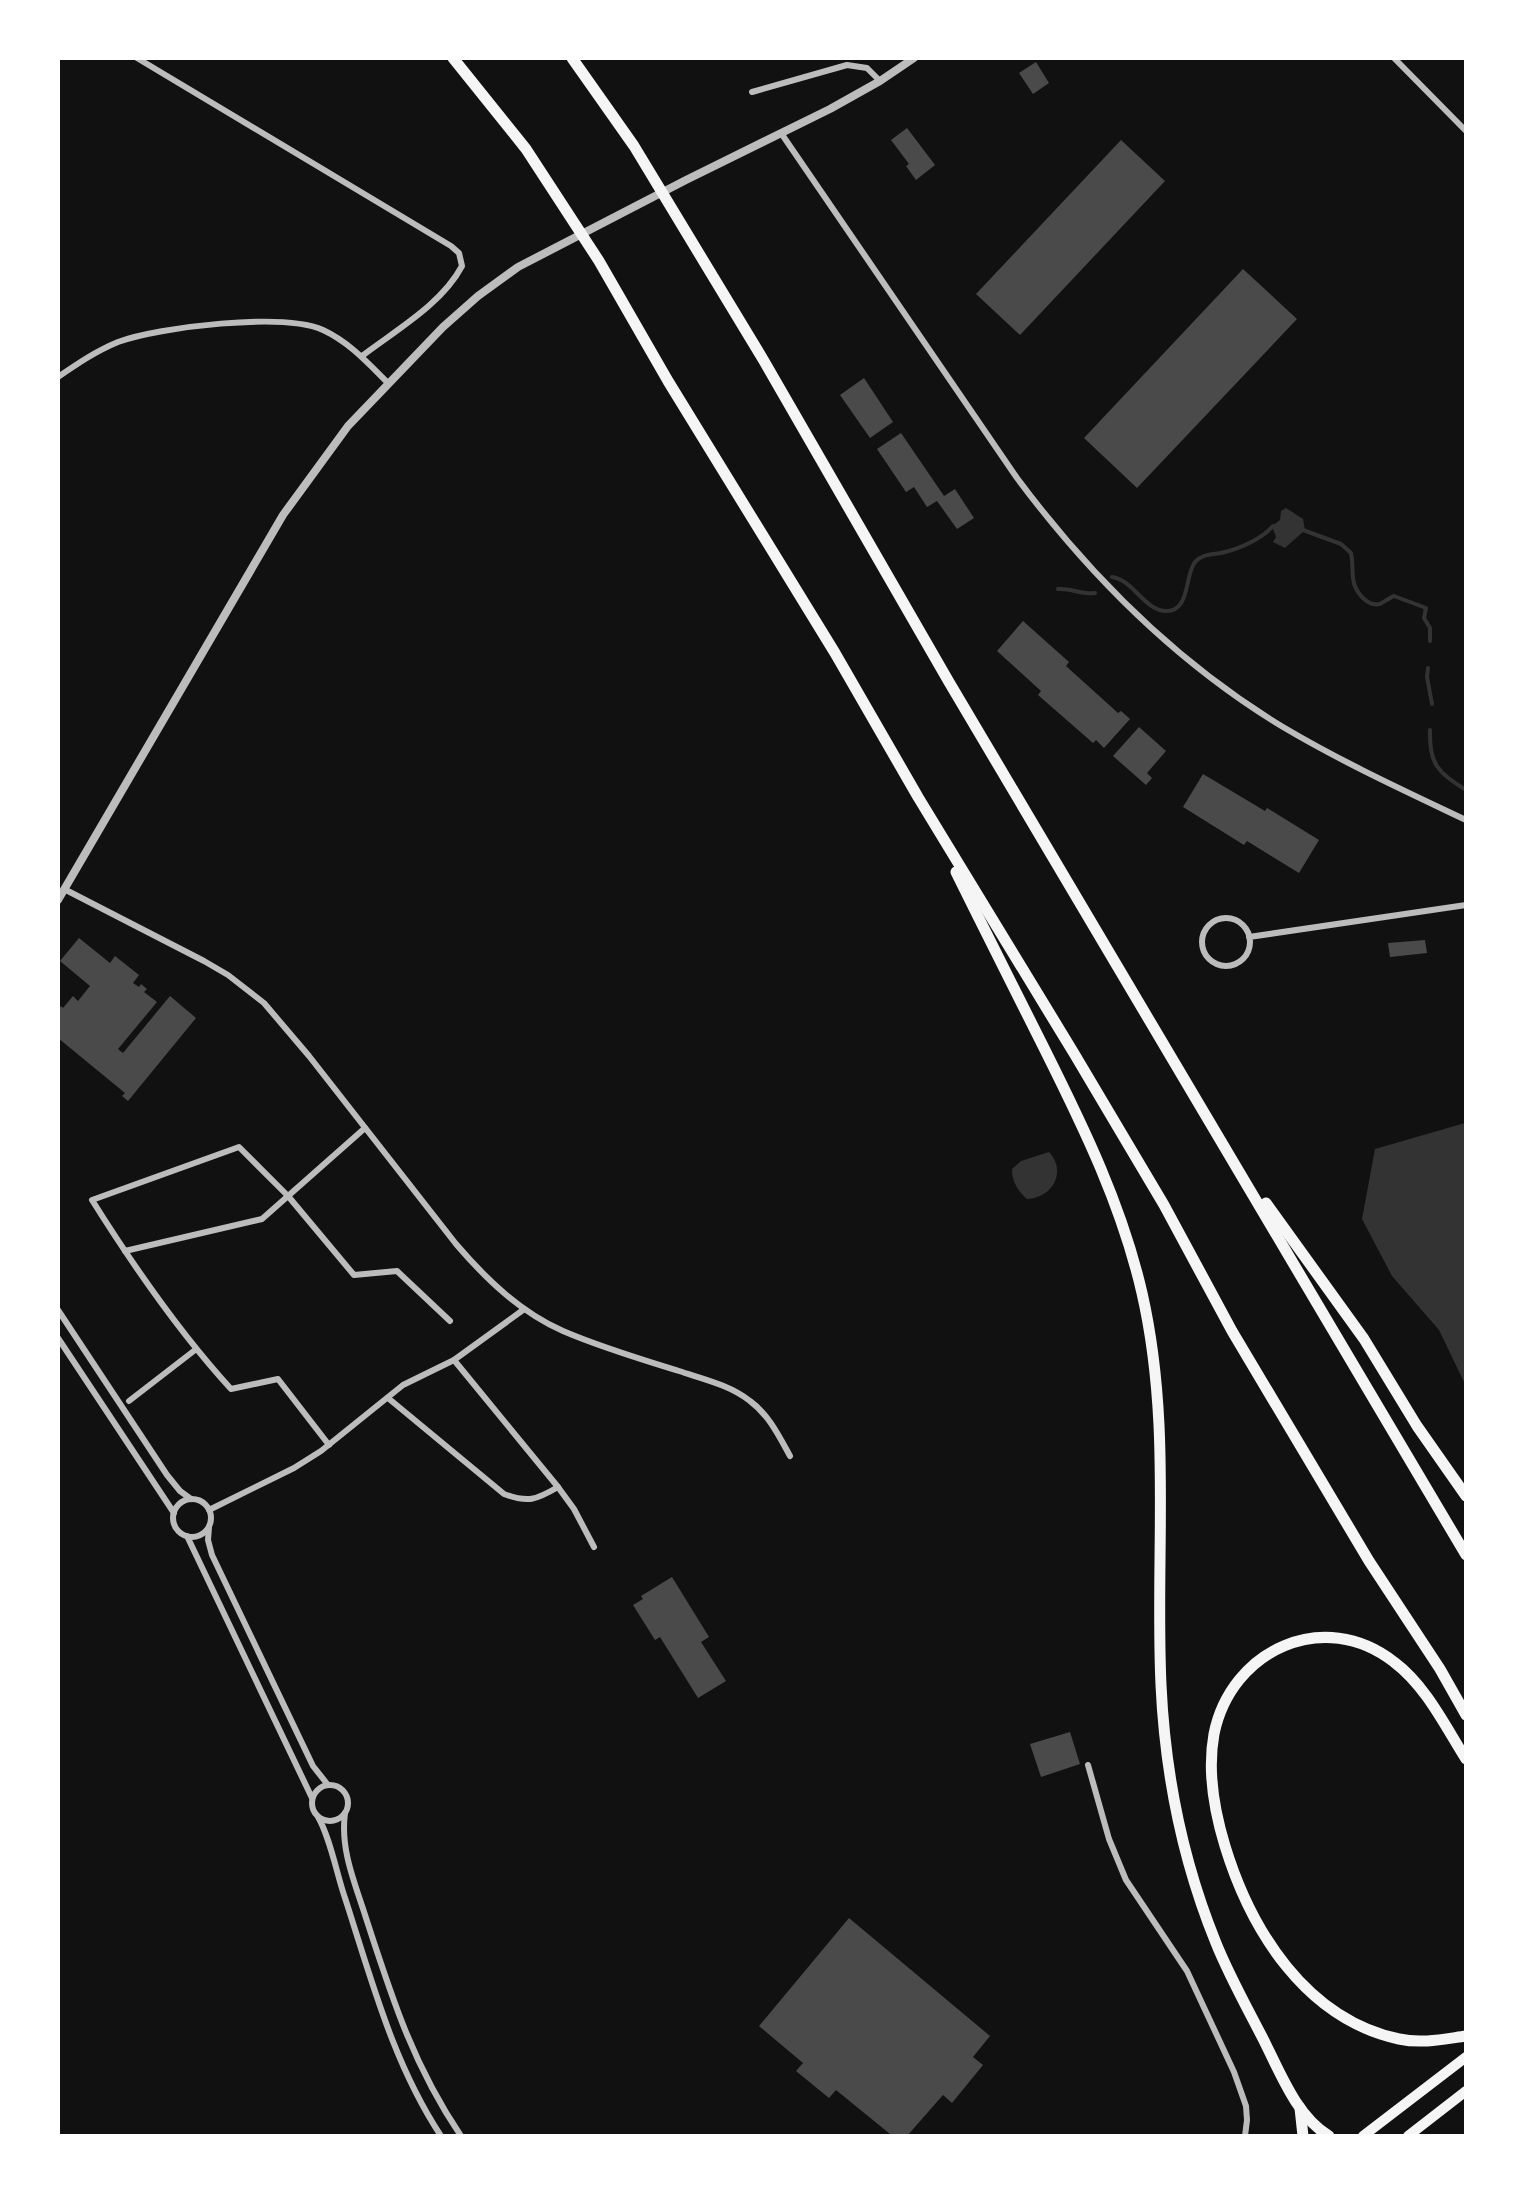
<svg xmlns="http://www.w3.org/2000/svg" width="1524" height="2194" font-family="'Roboto Condensed',sans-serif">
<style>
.water{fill:#333}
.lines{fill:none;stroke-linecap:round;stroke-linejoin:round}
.stream{stroke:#333;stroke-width:4}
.building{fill:#4a4a4a}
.minor{stroke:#bcbcbc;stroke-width:6}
.tertiary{stroke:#bcbcbc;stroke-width:8}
.primary{stroke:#f5f5f5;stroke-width:10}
.motorway{stroke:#f5f5f5;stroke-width:11}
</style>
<rect width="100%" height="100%" fill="#111"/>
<g class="water">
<polygon points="1286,508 1303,519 1305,530 1285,548 1273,542 1276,537 1272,526 1280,520 1281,511"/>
<polygon points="1465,1123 1466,1124 1466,1386 1439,1330 1392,1276 1362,1219 1375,1149"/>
<path d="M1049 1152C1067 1171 1053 1198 1027 1199 1018 1191 1012 1182 1012 1169L1021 1161Z"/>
</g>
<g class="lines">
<g class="stream">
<path d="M1303 530 1341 544 1351 553C1353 562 1352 570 1353 578 1354 590 1366 607 1380 604 1382 603 1391 597 1394 596L1426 608 1424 618 1430 628V641"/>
<path d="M1112 577C1133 580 1143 608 1164 611 1191 613 1184 576 1195 562 1203 553 1215 555 1225 552 1242 548 1262 538 1273 526"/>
<path d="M1058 589C1072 588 1082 595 1095 593"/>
<polyline points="1428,668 1427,677 1432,704"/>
<path d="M1430 730C1429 765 1438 772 1466 790"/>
</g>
</g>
<g class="building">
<polygon points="1036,62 1049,83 1033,94 1019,73"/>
<polygon points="907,128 935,165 916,180 906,166 909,164 891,140"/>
<polygon points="1121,140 1165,181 1020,335 976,294"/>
<polygon points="1243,269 1297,319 1137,488 1084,438"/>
<polygon points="864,378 893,422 870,438 840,395"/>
<polygon points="901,433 944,496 955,489 974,518 957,529 937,501 927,507 914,487 906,492 877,449"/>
<polygon points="1023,621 1069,662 1066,666 1118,713 1121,711 1130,719 1104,748 1096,740 1093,743 1038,695 1041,691 997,651"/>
<polygon points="1139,727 1166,751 1147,773 1152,778 1146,785 1113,756"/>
<polygon points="1203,774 1265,811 1267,808 1319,840 1299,873 1247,841 1244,845 1183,807"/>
<polygon points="79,938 110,963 115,956 139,975 133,983 139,987 141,984 147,989 144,992 157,1002 118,1049 123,1053 170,996 196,1018 128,1101 122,1096 125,1093 58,1038 58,1011 61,1006 63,1008 73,996 78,1001 90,986 60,961"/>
<polygon points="1425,940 1427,953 1390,957 1388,943"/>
<polygon points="672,1577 709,1637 701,1642 726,1681 698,1698 660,1637 655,1640 633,1605 643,1599 641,1596"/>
<polygon points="1070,1732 1080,1764 1041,1777 1030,1744"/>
<polygon points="849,1918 990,2036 973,2057 983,2065 952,2103 943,2095 907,2136 888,2136 890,2134 836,2090 829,2098 796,2071 803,2063 759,2026"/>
</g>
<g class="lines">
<g class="minor">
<path d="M137 58 451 246 459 253 462 266C442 304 396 330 362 356"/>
<polyline points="1394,58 1466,131"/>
<polyline points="752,92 847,65 867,68 880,81"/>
<path d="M781 133 1017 478C1090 576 1177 663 1283 727 1342 762 1405 791 1466 820"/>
<path d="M58 377C77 364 96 351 118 342 159 327 283 312 323 330 349 342 368 363 388 383"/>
<path d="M64 889 204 961 228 975 264 1003 309 1056 456 1244C486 1279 520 1312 563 1331 600 1347 640 1359 679 1371 703 1379 730 1385 750 1401 769 1415 779 1436 790 1456"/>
<circle cx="1226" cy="942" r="24"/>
<polyline points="1249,937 1466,905"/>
<polyline points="125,1251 262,1219 365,1128"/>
<polyline points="58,1310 167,1475 180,1491 191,1499"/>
<polyline points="58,1338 174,1513"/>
<polyline points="454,1360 558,1487 574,1509 594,1547"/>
<path d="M388 1398 504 1494C528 1503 536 1500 558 1487"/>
<polyline points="129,1401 195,1350"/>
<path d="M329 1445 278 1379 231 1389C178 1331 134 1267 92 1200L239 1147 288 1196 354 1275 397 1271 450 1321"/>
<circle cx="192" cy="1518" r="19"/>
<polyline points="209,1510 294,1468 321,1451 403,1385 454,1360 523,1310"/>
<polyline points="209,1527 208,1540 212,1555 313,1766 328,1785"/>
<polyline points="187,1536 312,1798"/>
<polyline points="1088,1765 1109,1839 1126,1880 1187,1971 1234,2072 1246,2106 1247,2120 1245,2136"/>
<circle cx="330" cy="1803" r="18"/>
<path d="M345 1813C340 1850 355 1883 366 1918 392 1998 413 2065 461 2136"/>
<path d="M318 1817C330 1837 337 1875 345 1898 372 1981 393 2063 441 2136"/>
</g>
<polyline class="tertiary" points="58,900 283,515 348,426 443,327 478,296 518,267 686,180 830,109 880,81 914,58"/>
<g class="primary">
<polyline points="1363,2136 1466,2057"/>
<polyline points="1408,2136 1466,2091"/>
</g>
<g class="motorway">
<polyline points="453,58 526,149 599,261 668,381 835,653 918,797 1075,1055 1164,1205 1232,1331 1369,1561 1440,1669 1466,1715"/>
<polyline points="572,58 634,146 764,361 949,682 1466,1555"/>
<path d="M956 872C985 931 1015 990 1044 1048 1084 1128 1122 1206 1142 1293 1172 1424 1155 1553 1161 1685 1165 1772 1183 1862 1216 1943 1228 1973 1244 2002 1259 2031 1278 2066 1294 2115 1329 2136"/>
<polyline points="1266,1203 1364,1339 1417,1426 1466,1496"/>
<path d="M1466 1759C1445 1726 1426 1686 1394 1662 1324 1607 1231 1650 1214 1734 1207 1772 1214 1810 1225 1846 1251 1931 1306 2019 1399 2039 1422 2044 1444 2039 1466 2036"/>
<polyline points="1300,2108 1303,2136"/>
</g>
</g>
<rect width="1524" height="2194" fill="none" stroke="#ffffff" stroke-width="120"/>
</svg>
